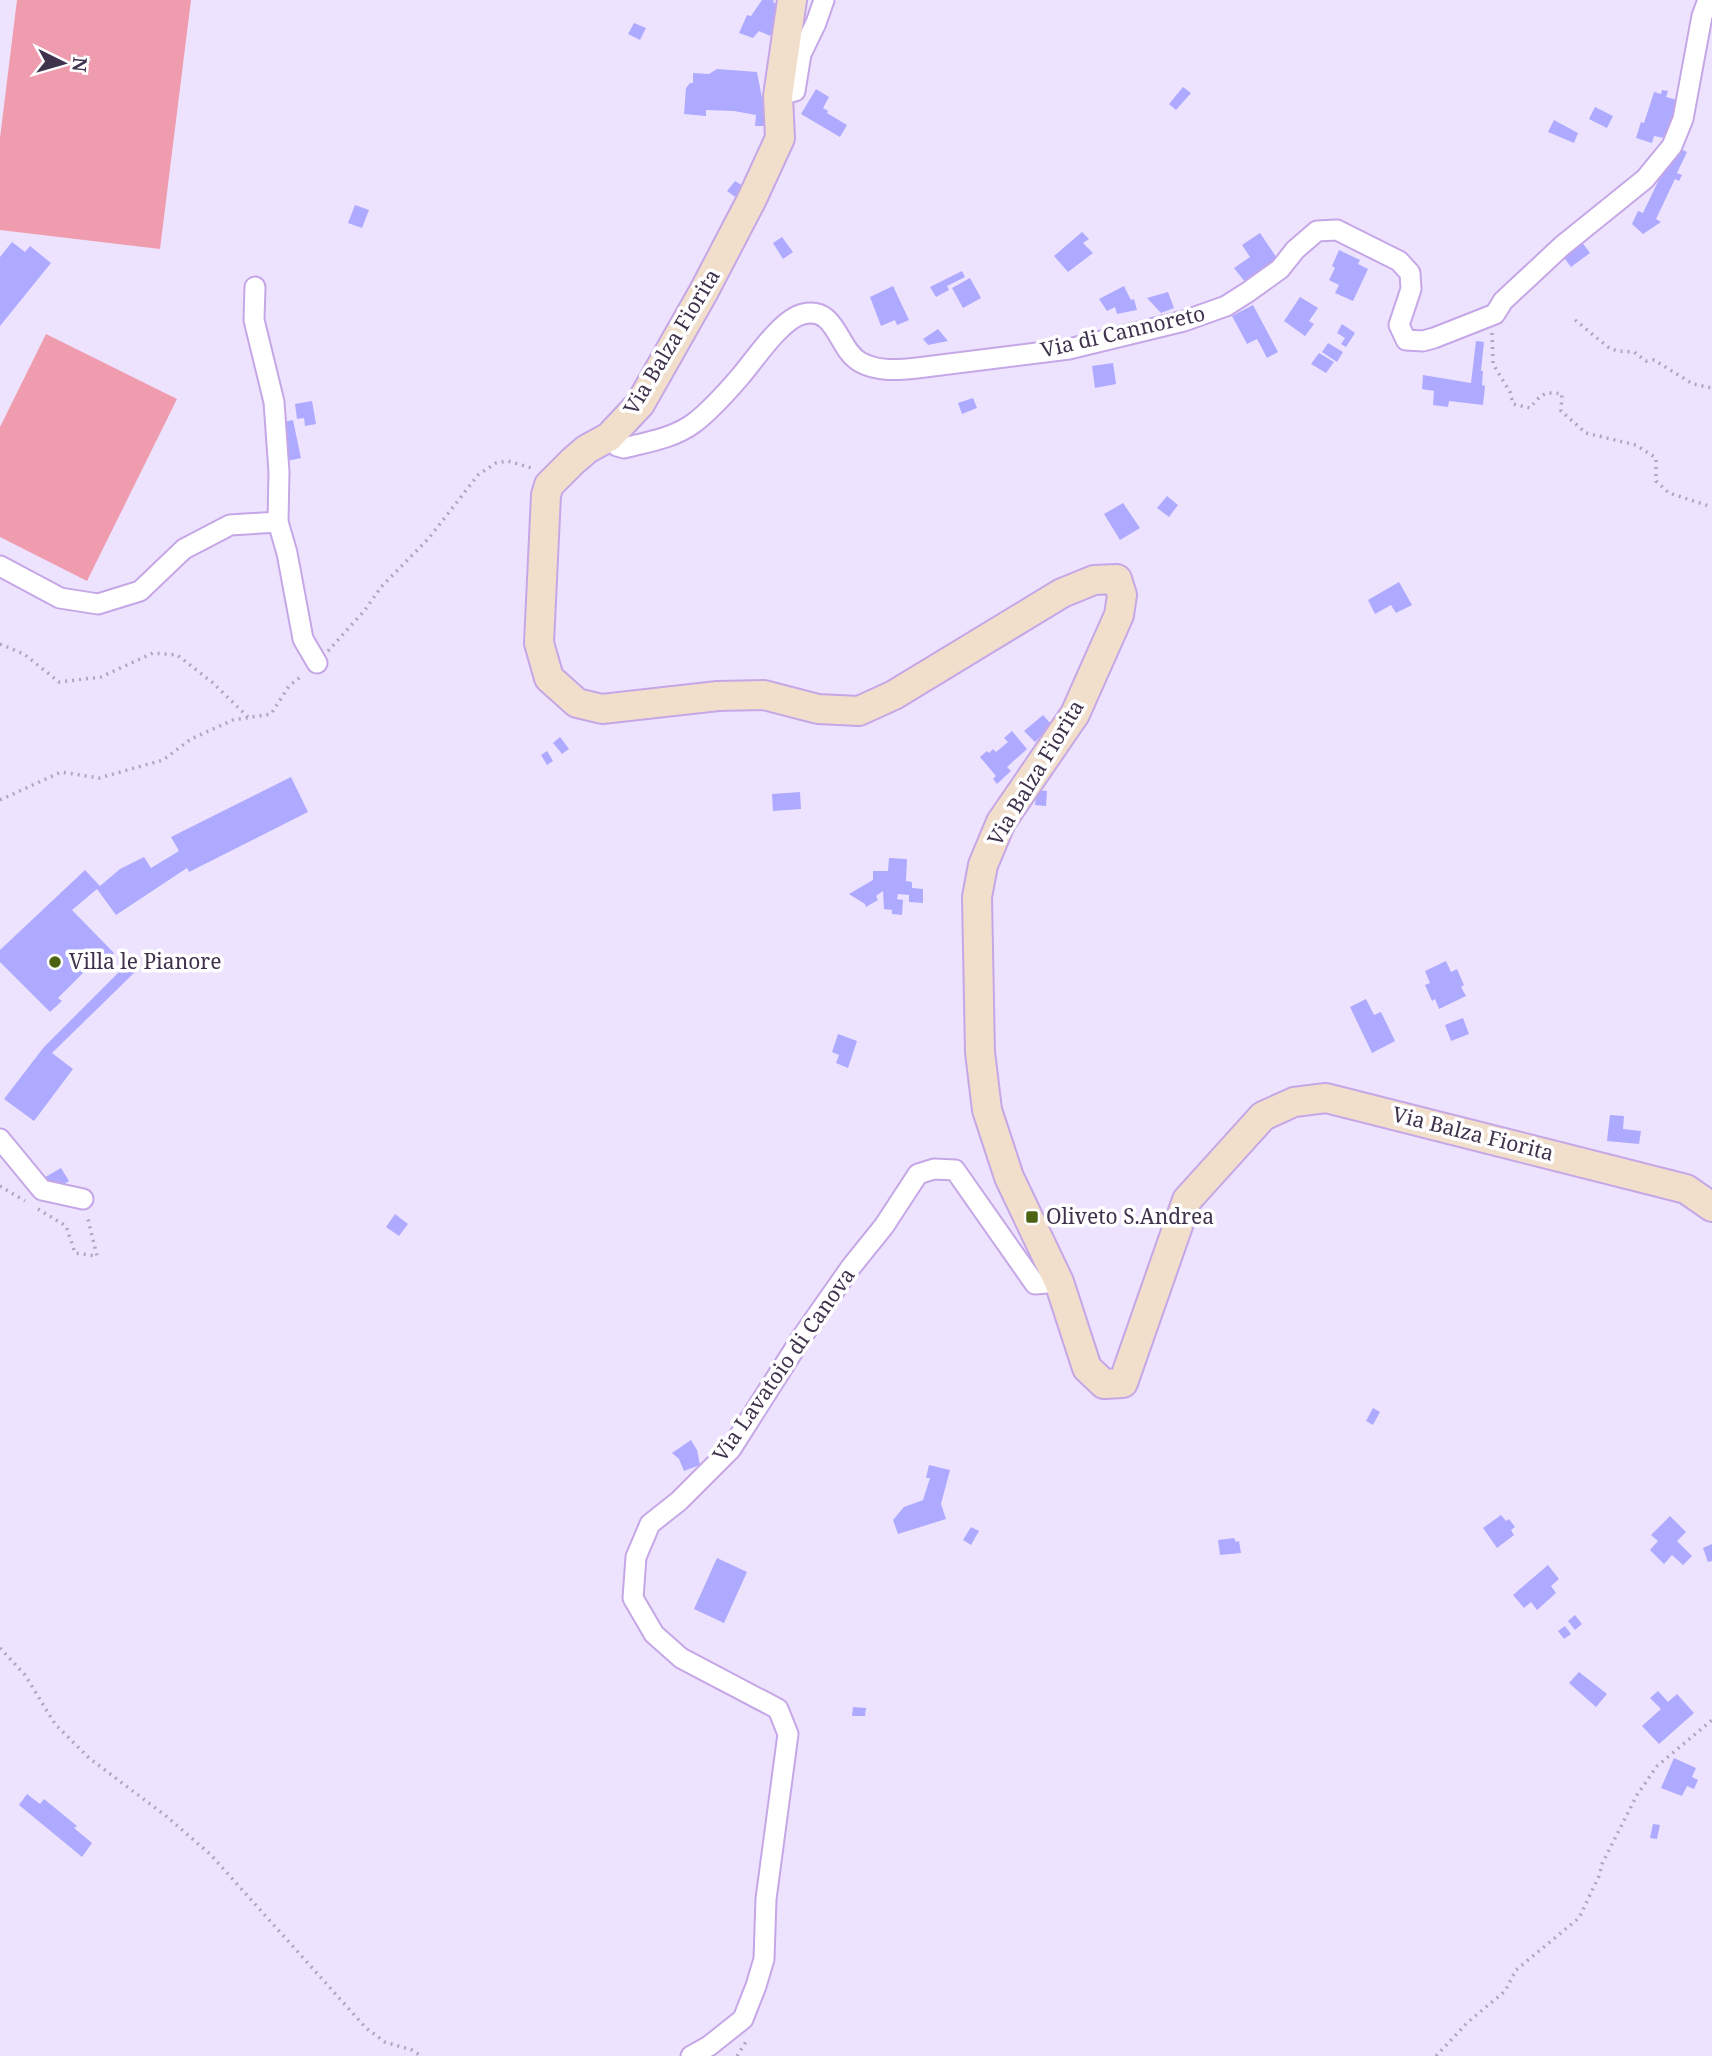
<svg xmlns="http://www.w3.org/2000/svg" width="1712" height="2056" font-family="'Noto Serif',serif">
<style>
.green{fill:#ef9caf}
.building{fill:#aeaaff}
.lines{fill:none;stroke-linecap:round;stroke-linejoin:round}
.street-casing{stroke:#c5a7e7;stroke-width:23}
.secondary-casing{stroke:#c5a7e7;stroke-width:32}
.path{stroke:#b0a5c0;stroke-width:3.5;stroke-dasharray:2 5;stroke-linecap:butt}
.street{stroke:#fff;stroke-width:19}
.secondary{stroke:#f1dfcc;stroke-width:28}
.poi-dot{fill:#4b6312;stroke:#fff;stroke-width:2.5}
.labels{text-anchor:middle;stroke-width:7;stroke-linejoin:round;paint-order:stroke}
.street-label{font-size:21px;fill:#3f324d;stroke:#fff}
.poi-label{font-size:21px;fill:#3f324d;stroke:#fff;text-anchor:start}
</style>
<rect width="100%" height="100%" fill="#eee3fe"/>
<g class="green">
<polygon points="17,0 191,0 160,249 0,230 0,138"/>
<polygon points="46,334 177,399 87,581 0,537 0,427"/>
</g>
<g class="building">
<polygon points="762,0 774,0 773,2 784,8 770,36 759,31 753,38 739,33 747,15 751,16"/>
<polygon points="634,23 646,28 640,40 628,34"/>
<polygon points="717,69 757,72 762,98 766,100 772,126 755,126 756,115 734,111 706,110 706,116 684,114 686,88 690,83 693,83 693,73 709,74"/>
<polygon points="1183,87 1191,93 1176,110 1169,104"/>
<polygon points="816,89 829,97 823,108 828,111 827,113 847,125 840,137 801,114"/>
<polygon points="1662,90 1668,91 1666,97 1681,101 1669,139 1654,136 1652,143 1636,138 1641,122 1644,123 1654,92 1661,94"/>
<polygon points="1595,107 1613,116 1607,128 1589,119"/>
<polygon points="1554,120 1578,133 1574,143 1548,132"/>
<polygon points="1675,146 1687,152 1677,173 1682,175 1679,181 1675,179 1656,219 1661,222 1643,234 1632,224 1638,211 1643,213"/>
<polygon points="735,181 743,186 735,197 727,191"/>
<polygon points="355,205 369,210 362,228 348,223"/>
<polygon points="1082,232 1089,239 1083,243 1093,253 1068,272 1054,256"/>
<polygon points="1260,233 1279,261 1254,280 1252,277 1245,282 1234,268 1250,257 1242,245"/>
<polygon points="782,237 793,252 783,259 773,243"/>
<polygon points="1581,241 1590,253 1571,267 1562,255"/>
<polygon points="12,242 25,252 30,246 51,263 0,326 0,257"/>
<polygon points="1339,250 1360,260 1358,264 1368,269 1353,301 1335,293 1339,285 1329,280 1335,268 1332,266"/>
<polygon points="962,271 965,277 947,286 949,290 936,297 930,287"/>
<polygon points="970,278 981,298 963,308 952,288"/>
<polygon points="893,286 909,320 897,325 895,320 881,326 870,297"/>
<polygon points="1124,286 1131,300 1134,299 1137,310 1117,314 1115,307 1107,311 1099,299"/>
<polygon points="1168,292 1174,308 1161,313 1147,298"/>
<polygon points="1300,297 1318,308 1309,321 1314,324 1305,336 1284,321"/>
<polygon points="1253,305 1278,352 1267,358 1257,339 1247,344 1232,316"/>
<polygon points="1342,324 1355,333 1346,347 1341,344 1345,338 1337,333"/>
<polygon points="938,329 948,341 928,345 923,339"/>
<polygon points="1476,341 1484,342 1481,371 1483,371 1482,385 1485,386 1483,405 1449,401 1448,407 1433,405 1434,391 1422,389 1423,375 1471,383"/>
<polygon points="1328,343 1343,352 1337,362 1322,352"/>
<polygon points="1319,353 1334,362 1326,373 1311,364"/>
<polygon points="1113,363 1116,384 1095,388 1092,366"/>
<polygon points="973,398 977,408 962,414 958,403"/>
<polygon points="312,401 316,424 305,426 304,418 297,419 295,404"/>
<polygon points="293,420 301,458 287,461 279,423"/>
<polygon points="1167,496 1178,505 1169,517 1157,508"/>
<polygon points="1123,503 1140,528 1120,540 1104,514"/>
<polygon points="1399,582 1412,605 1396,613 1391,605 1375,614 1368,600"/>
<polygon points="1043,715 1052,725 1035,742 1024,731"/>
<polygon points="1012,731 1027,749 1007,767 1011,771 997,784 993,779 996,776 980,757 987,751 989,753 993,749 996,752 1008,742 1004,738"/>
<polygon points="560,737 569,749 562,754 553,743"/>
<polygon points="547,751 553,761 547,765 541,755"/>
<polygon points="291,777 308,812 189,872 187,868 116,915 97,889 72,910 114,953 103,965 97,959 58,998 62,1001 50,1012 0,962 0,950 85,870 100,886 120,869 144,857 151,868 179,851 171,837"/>
<polygon points="1037,790 1047,791 1046,806 1035,805"/>
<polygon points="800,792 801,809 773,811 772,794"/>
<polygon points="889,858 907,859 906,881 912,882 912,888 923,889 923,903 909,902 909,895 898,894 897,899 903,900 902,915 892,914 892,910 884,909 883,891 876,896 878,900 866,907 865,904 849,894 873,880 873,871 888,871"/>
<polygon points="1446,961 1451,972 1457,969 1464,985 1461,987 1466,996 1439,1009 1435,999 1432,1001 1425,985 1430,983 1425,971"/>
<polygon points="127,964 135,972 52,1053 73,1069 34,1121 4,1099 44,1047"/>
<polygon points="1366,999 1374,1015 1381,1012 1395,1041 1372,1053 1350,1007"/>
<polygon points="1463,1018 1469,1034 1451,1041 1445,1025"/>
<polygon points="838,1034 857,1041 848,1068 836,1063 839,1055 832,1052"/>
<polygon points="1610,1115 1624,1116 1623,1129 1641,1131 1639,1144 1607,1141"/>
<polygon points="61,1168 69,1181 50,1193 42,1179"/>
<polygon points="395,1214 408,1224 399,1236 386,1227"/>
<polygon points="1373,1408 1380,1412 1373,1425 1366,1421"/>
<polygon points="691,1440 697,1450 700,1465 684,1471 679,1459 672,1453"/>
<polygon points="929,1465 950,1470 941,1504 946,1519 898,1534 893,1520 904,1507 923,1500 930,1478 926,1478"/>
<polygon points="1501,1515 1506,1521 1509,1519 1515,1527 1511,1530 1514,1535 1497,1548 1483,1528"/>
<polygon points="1670,1516 1686,1532 1677,1541 1692,1556 1683,1565 1672,1555 1664,1564 1650,1550 1658,1541 1651,1535"/>
<polygon points="971,1527 979,1531 971,1545 963,1540"/>
<polygon points="1234,1538 1236,1542 1239,1541 1241,1553 1220,1555 1218,1540"/>
<polygon points="1712,1544 1712,1561 1708,1562 1703,1548"/>
<polygon points="717,1558 747,1572 724,1623 694,1609"/>
<polygon points="1548,1565 1559,1579 1551,1586 1556,1593 1537,1610 1531,1602 1524,1608 1513,1595"/>
<polygon points="1575,1615 1582,1624 1575,1630 1568,1621"/>
<polygon points="1565,1626 1571,1634 1564,1639 1558,1631"/>
<polygon points="1579,1672 1607,1694 1596,1707 1569,1683"/>
<polygon points="1658,1691 1668,1702 1677,1694 1694,1713 1659,1744 1642,1726 1661,1709 1650,1698"/>
<polygon points="853,1707 866,1708 865,1716 852,1716"/>
<polygon points="1674,1758 1696,1768 1692,1777 1698,1780 1694,1789 1687,1786 1682,1796 1661,1788"/>
<polygon points="27,1794 40,1804 44,1799 77,1826 74,1828 92,1843 82,1857 19,1805"/>
<polygon points="1653,1824 1660,1825 1657,1839 1650,1838"/>
</g>
<g class="lines">
<g class="street-casing">
<g id="street">
<polyline points="778,96 795,91 801,54 816,23 824,0"/>
<polyline points="255,287 254,320 274,402 279,472 278,522 287,553 303,639 317,663"/>
<path d="M609 437 617 446 624 448C648 442 674 438 694 423 710 411 726 393 739 378 754 361 781 319 803 314 837 306 837 349 860 362 878 372 898 370 917 368L1069 349 1184 321 1226 306 1248 292 1280 269 1295 250 1317 231 1337 230 1399 261 1410 273 1411 289 1399 325 1406 340 1423 341 1434 338 1495 314 1503 301 1562 246 1645 179 1672 146 1683 119 1702 16 1708 0"/>
<polyline points="0,566 60,598 98,604 140,591 184,549 230,525 278,522"/>
<polyline points="0,1139 42,1190 83,1199"/>
<polyline points="691,2056 709,2046 743,2019 756,1986 764,1959 766,1899 788,1734 778,1709 681,1658 654,1634 633,1598 636,1557 650,1524 679,1501 731,1449 804,1334 851,1267 884,1226 918,1174 934,1169 955,1170 1035,1284 1059,1282"/>
</g>
</g>
<g class="secondary-casing">
<polyline id="secondary" points="792,0 778,96 780,138 752,199 704,291 640,404 609,437 587,449 573,461 549,485 546,495 539,643 549,678 577,703 602,709 718,696 764,695 818,709 859,711 894,695 1062,593 1094,580 1117,579 1122,595 1119,615 1075,714 1001,822 983,865 977,897 980,1052 987,1110 1009,1177 1059,1282 1087,1368 1104,1384 1123,1383 1187,1200 1263,1116 1294,1102 1326,1098 1686,1189 1712,1207"/>
</g>
<g class="path">
<polyline points="1575,320 1608,347 1617,351 1634,352 1646,361 1654,360 1693,384 1712,388"/>
<path d="M1492 333 1493 364 1510 392 1513 404 1530 408C1541 394 1545 391 1562 394L1561 411 1586 433 1636 445 1656 458V481L1669 493 1712 507"/>
<polyline points="0,644 24,654 59,682 101,677 153,653 177,655 212,682 248,717"/>
<polyline points="328,651 365,610 381,587 429,538 478,475 496,463 508,461 535,469"/>
<polyline points="0,800 61,772 99,778 163,760 191,739 233,720 271,714 289,686 303,675"/>
<polyline points="0,1186 25,1201"/>
<polyline points="38,1209 66,1226 75,1253 97,1256 87,1215"/>
<polyline points="0,1648 25,1675 55,1724 89,1758 166,1816 211,1855 366,2028 385,2042 412,2050 421,2056"/>
<polyline points="737,2056 747,2040"/>
<polyline points="1436,2056 1468,2022 1505,1991 1516,1970 1579,1918 1599,1876 1602,1864 1637,1795 1657,1766 1712,1720"/>
</g>
<use href="#street" class="street"/>
<use href="#secondary" class="secondary"/>
</g>
<g class="poi-dot">
<circle cx="55" cy="962" r="7"/>
<rect x="1025" y="1210" width="14" height="14" rx="3.5"/>
</g>
<g class="labels">
<g class="street-label">
<text transform="translate(1123 332) rotate(-13)" y="7">Via di Cannoreto</text>
<text transform="translate(672 342) rotate(-59)" y="7">Via Balza Fiorita</text>
<text transform="translate(1036 773) rotate(-59)" y="7">Via Balza Fiorita</text>
<text transform="translate(1473 1134) rotate(14)" y="7">Via Balza Fiorita</text>
<text transform="translate(784 1365) rotate(-55)" y="7">Via Lavatoio di Canova</text>
</g>
<g class="poi-label">
<text x="69" y="969">Villa le Pianore</text>
<text x="1046" y="1224">Oliveto S.Andrea</text>
</g>
</g>
<g transform="translate(63 63) rotate(95)" stroke="#ffffff" stroke-width="5" paint-order="stroke">
<path d="M0-5L12 26L0 18L-12 26Z" fill="#3f324d"/>
<text y="-10" font-size="19" font-weight="bold" text-anchor="middle" fill="#3f324d">N</text>
</g>
</svg>
